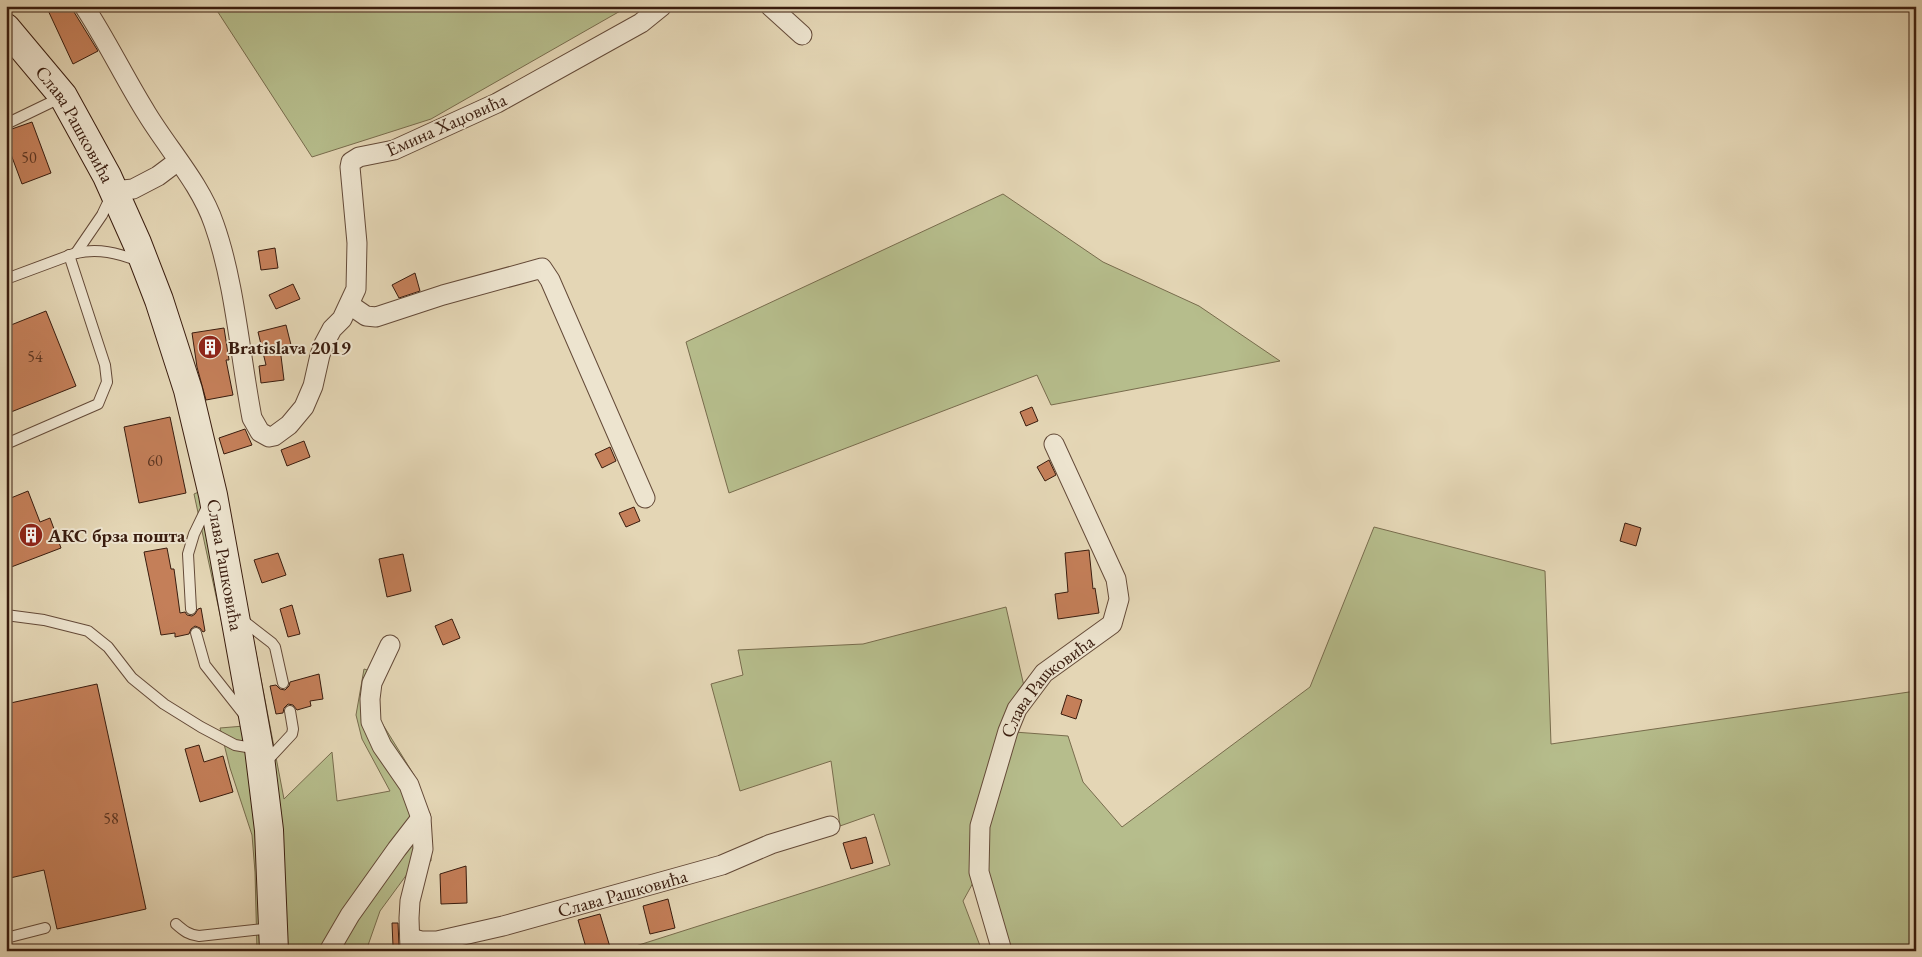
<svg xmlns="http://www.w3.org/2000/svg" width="1922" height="957" font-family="'EB Garamond',serif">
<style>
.green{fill:#b6bd8c;stroke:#786c4d}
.building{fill:#c47f59;stroke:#391c0e}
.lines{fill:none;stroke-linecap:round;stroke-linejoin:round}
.lane-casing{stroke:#644a38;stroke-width:12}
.street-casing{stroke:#644a38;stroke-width:21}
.secondary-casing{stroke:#391c0e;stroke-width:30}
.lane{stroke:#ede4cf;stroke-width:10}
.street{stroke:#ede4cf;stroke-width:19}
.secondary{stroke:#ede4cf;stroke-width:28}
.labels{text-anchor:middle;stroke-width:4;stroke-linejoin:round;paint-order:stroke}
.number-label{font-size:16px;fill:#5c3521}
.street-label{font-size:19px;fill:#391c0e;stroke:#ede4cf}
.poi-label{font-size:19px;font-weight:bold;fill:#391c0e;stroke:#ede4cf;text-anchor:start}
</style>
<rect width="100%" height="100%" fill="#e4d6b5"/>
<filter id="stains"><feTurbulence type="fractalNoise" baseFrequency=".004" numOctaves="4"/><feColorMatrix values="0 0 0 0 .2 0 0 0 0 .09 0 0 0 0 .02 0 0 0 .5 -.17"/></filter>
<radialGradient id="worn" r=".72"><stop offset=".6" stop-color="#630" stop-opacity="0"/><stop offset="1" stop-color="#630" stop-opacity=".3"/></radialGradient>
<g class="green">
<polygon points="214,6 629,6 431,119 312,157"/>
<polygon points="1003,194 1103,262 1199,306 1280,361 1051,405 1037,375 729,493 686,342"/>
<polygon points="223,481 284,799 332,752 337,801 390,791 362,739 356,715 364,669 381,674 377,715 414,775 431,827 431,861 416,862 380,911 366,951 257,951 255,872 252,835 230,768 220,728 244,726 194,494"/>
<polygon points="1374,527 1545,571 1551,744 1916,691 1916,951 1010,951 986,872 986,827 1014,732 1068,736 1083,782 1122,827 1310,687"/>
<polygon points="1006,607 1026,695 1008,731 979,872 963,901 982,951 620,951 890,865 874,814 840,826 831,761 740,791 711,684 743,675 738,650 863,644"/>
</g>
<g class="building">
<polygon points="46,6 73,6 74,12 98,51 73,64"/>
<polygon points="32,122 51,173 22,184 6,141 6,131"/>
<polygon points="275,248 278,268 261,270 258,251"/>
<polygon points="415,273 420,291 399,298 392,285"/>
<polygon points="293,284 300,299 276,309 269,295"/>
<polygon points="46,311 76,386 6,414 6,327"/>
<polygon points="286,325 291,345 280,348 284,380 261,383 259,366 266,365 258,332"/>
<polygon points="224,328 229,360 226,360 233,395 206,400 197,367 192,333"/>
<polygon points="1032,407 1038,421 1026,426 1020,412"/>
<polygon points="170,417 186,493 139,503 124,427"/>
<polygon points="245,429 252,445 224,454 219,438"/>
<polygon points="304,441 310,457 287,466 281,450"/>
<polygon points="610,447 616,461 602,468 595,454"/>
<polygon points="1049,460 1056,475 1045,481 1037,467"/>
<polygon points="28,491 40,522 50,518 61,548 6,569 6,500"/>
<polygon points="634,507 640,521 626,527 619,513"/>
<polygon points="1625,523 1641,528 1636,546 1620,541"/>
<polygon points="167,548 171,569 174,569 180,613 185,612 187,615 192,616 195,614 198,609 201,608 205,631 203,632 200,628 195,626 191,629 189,634 175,637 175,633 161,635 144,552"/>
<polygon points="1089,550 1093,589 1095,588 1099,613 1058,619 1055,594 1068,592 1065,553"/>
<polygon points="278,553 286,575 262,583 254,560"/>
<polygon points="403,554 411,591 387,597 379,559"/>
<polygon points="292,605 300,634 288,637 280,609"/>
<polygon points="452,619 460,638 443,645 435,626"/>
<polygon points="319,674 323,699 310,701 311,706 297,710 293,705 288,704 284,708 283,713 276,714 270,686 276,685 280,689 285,690 289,686 290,682"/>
<polygon points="97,684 146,909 57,929 44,870 6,879 6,704"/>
<polygon points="1067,695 1082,700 1076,719 1061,714"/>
<polygon points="199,745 204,762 223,756 233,792 200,802 185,749"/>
<polygon points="866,837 873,863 851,869 843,843"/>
<polygon points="466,866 467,903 441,904 440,874"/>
<polygon points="668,899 675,928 650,934 643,906"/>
<polygon points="600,914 610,947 597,951 587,951 578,920"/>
<polygon points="392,923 398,923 399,946 393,946"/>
</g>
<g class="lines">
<g class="lane-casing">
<g id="lane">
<polyline points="6,124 62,97"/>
<polyline points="76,253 102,215 111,196"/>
<path d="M6 279 76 253C99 248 117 253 139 261"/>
<polyline points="6,444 98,404 107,382 105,365 69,255"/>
<polyline points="191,609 188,554 194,534 208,505"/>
<polyline points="6,615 44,620 88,631 108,647 132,678 164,704 201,727 235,745 258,749"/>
<polyline points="241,619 272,643 275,647 283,683"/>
<polyline points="196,633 205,665 246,717"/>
<polyline points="265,763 292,734 293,729 290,711"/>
<path d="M176 924C184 931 189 935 199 936L272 928"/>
<polyline points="6,938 45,928"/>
</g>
</g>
<g class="street-casing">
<g id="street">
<path d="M84 6C107 41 125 79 147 114 169 150 201 185 214 224 235 283 240 356 252 418L260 432 269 437 274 436 289 425 304 407 313 386 320 355 324 344 332 329 342 319 356 289 357 243 350 167 351 162 359 157 394 150 497 103 641 23 662 6"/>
<polyline points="770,6 802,35"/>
<polyline points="113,191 133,189 158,176 178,161"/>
<polyline points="350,305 366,316 376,317 443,295 542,268 550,280 645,498"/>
<polyline points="390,645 372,683 370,699 371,722 382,746 409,785 421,818 423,849 410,901 409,918 410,949"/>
<path id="s1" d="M410 938 421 941H437L503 926 722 865 771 844 830 826"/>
<polyline points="329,951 350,915 397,849 421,818"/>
<path id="s2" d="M1002 951 979 872 980 826 1008 731 1017 709 1044 673 1112 624 1119 599 1116 579 1054 444"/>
</g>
</g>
<g class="secondary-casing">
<g id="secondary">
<path id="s3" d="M6 28 63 96 107 176 137 243 159 300 188 390 213 495 259 749 269 830 274 951"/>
</g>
</g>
<use href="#lane" class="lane"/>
<use href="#street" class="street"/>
<use href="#secondary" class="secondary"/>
</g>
<defs>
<g id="building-disc" transform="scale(1.25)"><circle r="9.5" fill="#8f2418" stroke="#ede4cf"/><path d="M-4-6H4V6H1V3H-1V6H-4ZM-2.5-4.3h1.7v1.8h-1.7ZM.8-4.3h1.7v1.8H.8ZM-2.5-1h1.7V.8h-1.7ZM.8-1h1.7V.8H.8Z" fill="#fff"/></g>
</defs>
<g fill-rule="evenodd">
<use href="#building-disc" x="210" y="347"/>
<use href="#building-disc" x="31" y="535"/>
</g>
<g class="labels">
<g class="number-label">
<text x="29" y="163">50</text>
<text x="35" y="362">54</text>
<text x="155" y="466">60</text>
<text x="111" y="824">58</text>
</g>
<g class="street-label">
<text transform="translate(446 124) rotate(-24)" y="7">Емина Хаџовића</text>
<text dy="7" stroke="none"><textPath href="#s3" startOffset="119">Слава Рашковића</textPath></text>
<text dy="7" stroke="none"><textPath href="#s3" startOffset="588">Слава Рашковића</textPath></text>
<text dy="7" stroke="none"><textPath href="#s2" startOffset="288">Слава Рашковића</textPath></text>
<text dy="7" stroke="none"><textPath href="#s1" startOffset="219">Слава Рашковића</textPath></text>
</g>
<g class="poi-label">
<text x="228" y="354">Bratislava 2019</text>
<text x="48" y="542">АКС брза пошта</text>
</g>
</g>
<rect width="1922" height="957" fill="none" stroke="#e4d6b5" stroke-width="25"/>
<rect x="8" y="8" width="1907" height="942" fill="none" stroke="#391c0e" stroke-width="2.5"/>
<rect x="12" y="12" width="1897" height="932" fill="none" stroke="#391c0e"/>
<rect width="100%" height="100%" filter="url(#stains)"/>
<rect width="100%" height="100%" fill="url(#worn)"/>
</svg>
